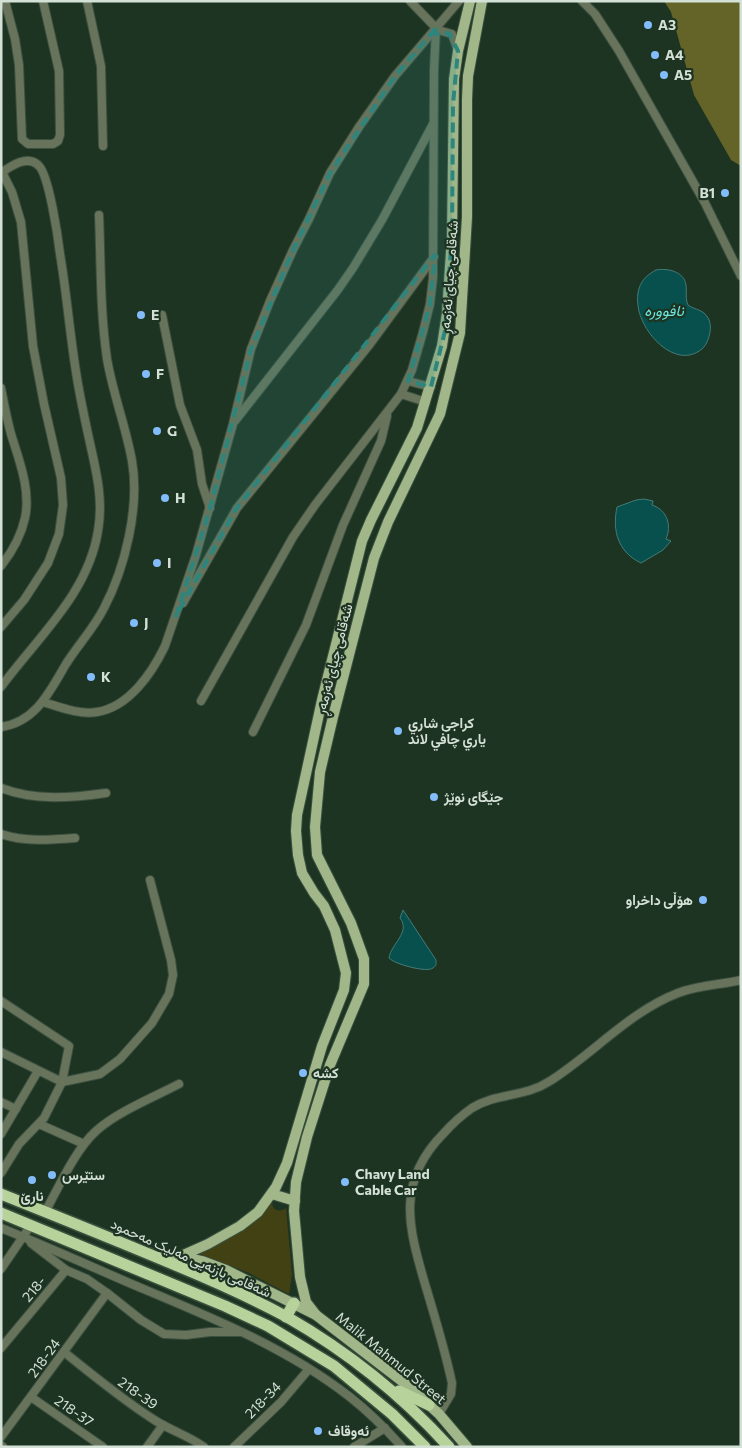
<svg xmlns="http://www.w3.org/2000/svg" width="742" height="1448" font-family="Commissioner,Vazirmatn,sans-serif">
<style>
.green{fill:#414114}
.forest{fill:#646328}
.water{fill:#07504d;stroke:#447c76}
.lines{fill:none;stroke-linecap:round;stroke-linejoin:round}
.minor-casing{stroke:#3b503f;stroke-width:10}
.major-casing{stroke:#3b503f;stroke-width:12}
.highway-casing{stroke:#3b503f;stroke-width:14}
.minor{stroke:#68735c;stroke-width:8}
.major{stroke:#a1b789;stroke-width:10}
.highway{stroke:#b7d29a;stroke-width:11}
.marked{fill:#2d867e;fill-opacity:0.2;stroke:#2d867e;stroke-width:4;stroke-dasharray:10 6;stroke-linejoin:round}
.poi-dot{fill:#82bcfa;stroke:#1e3422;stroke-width:2}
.labels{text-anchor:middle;stroke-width:4.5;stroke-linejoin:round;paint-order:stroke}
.poi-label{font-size:14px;font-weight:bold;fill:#d4e1d6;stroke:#1e3422;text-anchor:start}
.street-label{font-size:14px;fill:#d4e1d6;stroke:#1e3422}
.water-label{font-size:15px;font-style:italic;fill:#6ae6df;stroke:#1e3422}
</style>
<rect width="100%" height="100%" fill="#1e3422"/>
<path class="green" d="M272 1202 273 1207C277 1212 282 1211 286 1208L292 1275 289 1294 249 1273 200 1254C226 1240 253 1224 272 1202Z"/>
<polygon class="forest" points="664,1 741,1 741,166 731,160 694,95 671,12"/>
<g class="water">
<path d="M656 270C667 268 684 271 686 285 687 292 685 298 688 305 693 309 700 309 705 314 710 319 711 325 710 332 709 338 707 344 702 349 675 371 640 331 638 305 636 289 641 278 656 270Z"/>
<path d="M644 499 653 501 652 505C667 510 672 525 666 539L671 541 663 550 641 563C618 552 612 531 617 507L636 500Z"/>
<path d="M403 910 436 960C436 964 437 965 433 968 427 973 394 964 389 958 391 944 411 932 400 918Z"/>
</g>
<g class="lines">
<g class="minor-casing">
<g id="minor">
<polyline points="5,1 15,39 19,65 22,139 28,144 53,144 58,141 60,135 59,71 43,1"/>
<polyline points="87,1 101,66 103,146"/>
<polyline points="410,1 438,30 452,34 458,51"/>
<polyline points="582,1 595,14 619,51 705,203 741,276"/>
<path d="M1 173C11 166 28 154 39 166 49 176 58 237 60 254 67 295 70 337 77 378 80 397 84 415 88 434 95 467 104 497 98 531 88 594 37 638 1 687"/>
<polyline points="162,315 180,405 197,450 202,484 210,508"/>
<polyline points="408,381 431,387"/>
<path d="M1 388C4 404 7 419 11 434 19 460 31 490 25 518 21 536 12 552 1 566"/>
<polyline points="401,394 426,402"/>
<polyline points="235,421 337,291 353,268 382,220 433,124"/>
<polyline points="183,603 237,508 370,344 434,257"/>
<polyline points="1,627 24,600 48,563 59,534 63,505 61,478 44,404 33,346 21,222 12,192 2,172"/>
<polyline points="201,701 293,537 315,505 401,394 412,370 423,332 430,304 433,278 434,70 436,28"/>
<path d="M43 702C60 707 79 715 97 712 129 707 152 673 165 646L196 555 233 424 251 349 270 301 293 250 309 219 330 173 359 127 395 76 459 1"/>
<path d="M1 727C36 722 50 691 66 664 78 645 94 628 104 608 125 568 140 507 132 461 126 427 113 394 107 359 100 311 101 263 99 215"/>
<polyline points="253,732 306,625 343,525 381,441 387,416"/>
<path d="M1 788C35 801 71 798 106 793"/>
<path d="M1 834C25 842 50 840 75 838"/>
<polyline points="1,1001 69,1046 62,1082 1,1052"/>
<polyline points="1,1102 16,1109"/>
<polyline points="39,1124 84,1144"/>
<polyline points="1,1134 38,1071"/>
<polyline points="1,1173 19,1144 44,1118 62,1082 100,1074 120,1059 152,1023 169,994 173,975 171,960 150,880"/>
<path d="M45 1212C59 1187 75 1150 96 1131 117 1112 154 1097 179 1084"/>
<path d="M1 1228C46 1246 90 1266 134 1285 208 1316 286 1347 350 1397 369 1412 386 1429 402 1447"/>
<polyline points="31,1243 66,1270 87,1279 107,1293 141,1320 164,1334 186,1335 210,1332 240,1332"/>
<polyline points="1,1269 31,1225"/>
<polyline points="1,1348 66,1270"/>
<path d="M64 1352C94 1376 124 1401 156 1421 172 1431 189 1436 204 1447"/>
<polyline points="31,1397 103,1447"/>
<path d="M439 1414 451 1394 452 1383C445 1350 435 1317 425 1284 408 1226 396 1181 444 1133 452 1124 462 1115 472 1108 498 1092 524 1098 550 1081 594 1053 629 1012 678 993 698 985 720 985 741 980"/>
<polyline points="1,1437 107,1293"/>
<polyline points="1,1445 3,1447"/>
<polyline points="147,1447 163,1425"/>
<polyline points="234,1447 281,1402 309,1369"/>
<polyline points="354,1447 385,1428"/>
</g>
</g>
<g class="major-casing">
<g id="major">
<polyline points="272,1194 295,1201"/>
<polyline points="181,1256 208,1244 240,1226 258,1212 276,1187 287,1163 322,1046 344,990 346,973 335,930 324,906 314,893 302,873 298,855 296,831 297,815 322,700 362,541 371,520 417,428 442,346 447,313 452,236 454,79 458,51 470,1"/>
<polyline points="158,1257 181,1256 202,1261 226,1270 316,1315 407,1385 439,1414 467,1447"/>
<polyline points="316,1315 306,1302 300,1277 294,1211 296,1182 307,1137 330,1065 364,984 364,959 351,923 317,855 315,827 320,772 333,717 374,558 388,522 440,414 460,333 467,217 467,100 468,76 482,1"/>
</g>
</g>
<g class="highway-casing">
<g id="highway">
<path d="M1 1194C61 1218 121 1242 180 1267 216 1282 252 1298 287 1317 348 1352 402 1395 449 1447"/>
<polyline points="1,1213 225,1306 268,1326 334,1366 392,1414 425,1447"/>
<polyline points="286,1317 294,1303"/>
<polyline points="399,1391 429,1405"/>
</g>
</g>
<use href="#minor" class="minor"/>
<use href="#major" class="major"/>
<use href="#highway" class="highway"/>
</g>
<path class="marked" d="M436 28 435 34 449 33 458 51 453 104 452 236 445 331 431 387 408 381 430 304 435 255 237 508 176 616 210 508 251 349 293 250 330 173 395 76Z"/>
<g class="poi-dot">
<circle cx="648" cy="25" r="5"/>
<circle cx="655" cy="55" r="5"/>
<circle cx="664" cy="75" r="5"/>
<circle cx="725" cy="193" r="5"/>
<circle cx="141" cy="315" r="5"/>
<circle cx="146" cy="374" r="5"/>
<circle cx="157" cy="431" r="5"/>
<circle cx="165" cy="498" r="5"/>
<circle cx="157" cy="563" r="5"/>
<circle cx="134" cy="623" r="5"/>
<circle cx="91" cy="677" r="5"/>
<circle cx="398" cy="731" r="5"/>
<circle cx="434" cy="797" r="5"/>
<circle cx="703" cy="900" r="5"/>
<circle cx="303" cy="1073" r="5"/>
<circle cx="52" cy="1175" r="5"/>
<circle cx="32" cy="1180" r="5"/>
<circle cx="345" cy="1182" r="5"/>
<circle cx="318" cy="1431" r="5"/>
</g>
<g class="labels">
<g class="poi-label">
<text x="658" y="30">A3</text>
<text x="665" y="60">A4</text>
<text x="674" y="80">A5</text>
<text x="715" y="198" text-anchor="end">B1</text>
<text x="151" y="320">E</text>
<text x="156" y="379">F</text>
<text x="167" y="436">G</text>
<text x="175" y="503">H</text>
<text x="167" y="568">I</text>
<text x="144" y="628">J</text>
<text x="101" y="682">K</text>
<text x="408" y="728">كراجي شاري<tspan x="408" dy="16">ياري چافي لاند</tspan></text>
<text x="444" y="802">جێگای نوێژ</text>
<text x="693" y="905" text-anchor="end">هۆڵی داخراو</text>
<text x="313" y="1078">كشه</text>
<text x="355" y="1179">Chavy Land<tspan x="355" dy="16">Cable Car</tspan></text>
<text x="62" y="1180">ستێرس</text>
<text x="32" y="1201" text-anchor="middle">نارێ</text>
<text x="328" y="1436">ئەوقاف</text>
</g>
<g class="street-label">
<text transform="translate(449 277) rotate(-86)" y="5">شەقامی چیای ئەزمەڕ</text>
<text transform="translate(334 659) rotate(-76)" y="5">شەقامی چیای ئەزمەڕ</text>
<text transform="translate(191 1258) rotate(24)" y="5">شەقامی بازنەیی مەلیک مەحمود</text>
<text transform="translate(34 1289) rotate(-50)" y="5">218-</text>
<text transform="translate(44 1358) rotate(-54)" y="5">218-24</text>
<text transform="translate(391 1358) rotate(39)" y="5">Malik Mahmud Street</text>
<text transform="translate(138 1393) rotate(35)" y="5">218-39</text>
<text transform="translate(263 1400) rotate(-46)" y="5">218-34</text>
<text transform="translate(74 1411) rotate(35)" y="5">218-37</text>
</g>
<g class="water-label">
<text x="664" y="316">نافوورە</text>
</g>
</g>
<rect width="742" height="1448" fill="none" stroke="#d4e1d6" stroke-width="5"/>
</svg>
